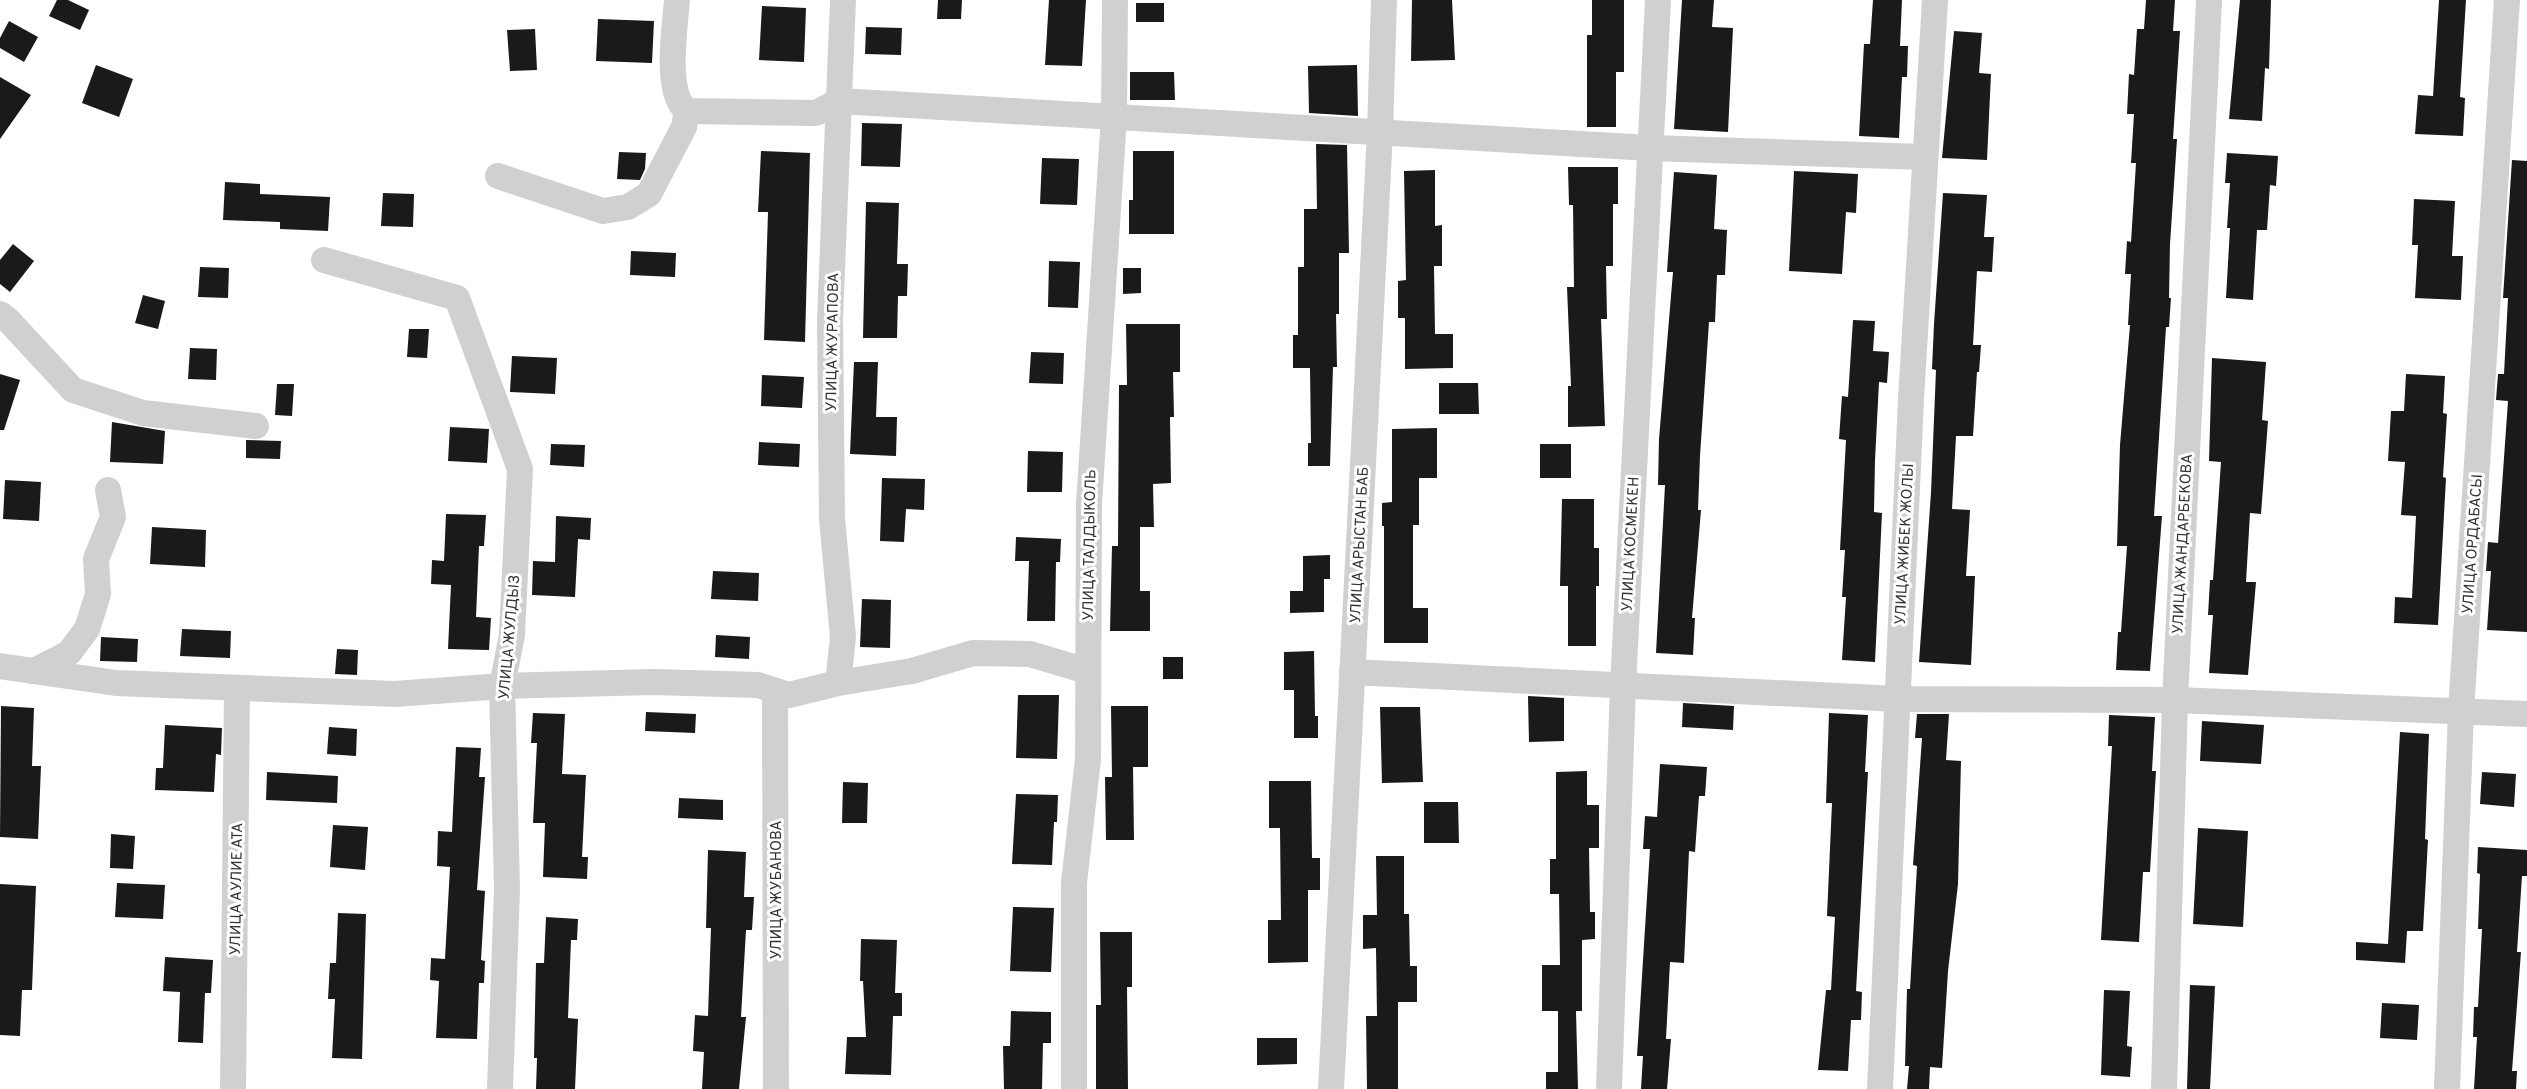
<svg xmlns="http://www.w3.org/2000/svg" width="2527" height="1089" font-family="Overpass,sans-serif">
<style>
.building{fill:#1a1a1a}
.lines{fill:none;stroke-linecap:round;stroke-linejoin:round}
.minor{stroke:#d0d0d0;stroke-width:26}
.labels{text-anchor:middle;stroke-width:6;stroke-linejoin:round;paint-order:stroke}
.street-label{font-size:15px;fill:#333;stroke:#fff}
</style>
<rect width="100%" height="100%" fill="#fff"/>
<g class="building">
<polygon points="57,0 68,0 89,10 80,30 49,16"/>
<polygon points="938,0 962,0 961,19 937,19"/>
<polygon points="1049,0 1086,0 1082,66 1045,65"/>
<polygon points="1412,0 1452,0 1455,60 1411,61"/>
<polygon points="1592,0 1624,0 1624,72 1616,72 1616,127 1587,127 1587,35 1592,35"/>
<polygon points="1682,0 1714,0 1712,27 1733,28 1728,132 1674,129"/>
<polygon points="1873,0 1902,0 1900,46 1908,46 1907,77 1902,77 1899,138 1859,136 1864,44 1870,44"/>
<polygon points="2146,0 2175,0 2173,31 2180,31 2173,139 2177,139 2170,244 2169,298 2171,298 2169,327 2166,327 2154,516 2162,516 2150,671 2116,670 2118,632 2121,632 2127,546 2117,546 2120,445 2130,325 2128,325 2131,274 2125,274 2127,241 2131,242 2136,163 2131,163 2134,114 2127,114 2129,74 2134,75 2137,29 2144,29"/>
<polygon points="2240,0 2271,0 2269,69 2265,68 2262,121 2229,119"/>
<polygon points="2439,0 2466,0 2460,97 2465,98 2463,136 2415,134 2418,95 2433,96"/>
<rect x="1136" y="3" width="28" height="19"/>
<polygon points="762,6 806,8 804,62 759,60"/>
<polygon points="598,19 654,21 652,63 596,61"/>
<polygon points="9,21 38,37 24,62 0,48 0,38"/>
<polygon points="866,27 902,28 901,55 865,54"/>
<polygon points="535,29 537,70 510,71 507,30"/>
<polygon points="1954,31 1982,33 1979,73 1991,74 1987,160 1942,158"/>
<polygon points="96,65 133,79 119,117 82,103"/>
<polygon points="1357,65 1358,116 1309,113 1308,66"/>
<polygon points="1130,72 1174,72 1175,100 1130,100"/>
<polygon points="0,77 31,95 0,139"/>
<polygon points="862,123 902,124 900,167 861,166"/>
<polygon points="1316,144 1347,145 1349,253 1339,253 1339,314 1336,314 1337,367 1333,367 1330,466 1308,466 1308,443 1311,443 1310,368 1293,368 1293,335 1298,335 1298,267 1304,267 1304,209 1317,209"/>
<polygon points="761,151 810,153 805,342 764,340 768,212 758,212"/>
<polygon points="1133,151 1174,151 1174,234 1129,234 1129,200 1133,200"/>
<polygon points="619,152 646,153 645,169 640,180 617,179"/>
<polygon points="2227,153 2278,156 2276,186 2270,185 2267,230 2257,230 2253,300 2226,298 2230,228 2227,228 2230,183 2225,183"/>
<polygon points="1042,158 1079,159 1077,205 1040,204"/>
<polygon points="2512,160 2527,161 2527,632 2487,630 2491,571 2486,571 2488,542 2498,543 2508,401 2496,400 2498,374 2504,374 2508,298 2503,298"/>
<polygon points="1568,167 1618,167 1618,204 1613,204 1613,266 1606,266 1607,319 1601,319 1605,426 1568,427 1568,386 1571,386 1567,287 1574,287 1573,205 1569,205"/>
<polygon points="1435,170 1435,226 1442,225 1442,266 1434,266 1435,334 1453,334 1453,368 1405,369 1405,318 1398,318 1398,281 1406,280 1404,171"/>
<polygon points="1794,171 1858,174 1856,213 1846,212 1842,274 1789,271"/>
<polygon points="1674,172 1717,175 1714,229 1727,230 1725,275 1717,275 1715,322 1709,322 1700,456 1698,510 1701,510 1692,618 1695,618 1693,655 1656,653 1665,485 1658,485 1659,439 1673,272 1667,272"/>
<polygon points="225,182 260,184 260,194 330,197 328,231 280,229 280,222 223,220"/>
<polygon points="383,193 414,194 413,227 381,226"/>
<polygon points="1943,193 1987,195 1984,237 1994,237 1992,272 1977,271 1973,345 1981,345 1979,372 1977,372 1973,436 1956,436 1952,509 1970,510 1966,576 1975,576 1971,665 1919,662 1931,493 1936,370 1932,369 1934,324"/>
<polygon points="2414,199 2455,201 2452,256 2463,256 2461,300 2415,298 2418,245 2412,245"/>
<polygon points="866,202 899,203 897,264 908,264 907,296 898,296 897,338 863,338"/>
<polygon points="13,244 34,261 10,292 0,284 0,260"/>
<polygon points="631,251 676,253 675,277 630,275"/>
<polygon points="1049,261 1080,262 1078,308 1048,307"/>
<polygon points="200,267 229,268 228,298 198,297"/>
<polygon points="1123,268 1141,268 1141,293 1123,294"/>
<polygon points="143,295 165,301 158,329 135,323"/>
<polygon points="1853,320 1875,321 1873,351 1889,352 1887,383 1879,382 1875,460 1874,512 1882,513 1875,662 1842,660 1846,597 1842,597 1845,550 1840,550 1846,440 1839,439 1842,396 1848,397"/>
<polygon points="1126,324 1180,324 1180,372 1173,372 1174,417 1170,417 1171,483 1153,484 1154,527 1140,527 1140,591 1150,591 1150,631 1110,631 1112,546 1118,546 1119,385 1127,385"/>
<polygon points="409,329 429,329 427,358 407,357"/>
<polygon points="190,348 217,349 216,380 188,379"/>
<polygon points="1031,352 1064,353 1063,384 1029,383"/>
<polygon points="512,356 557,358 555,394 510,392"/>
<polygon points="2212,358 2266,362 2262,420 2268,421 2261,514 2250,513 2246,582 2256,582 2248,675 2209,673 2213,615 2208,615 2210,580 2213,580 2221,462 2209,461"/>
<polygon points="854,362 878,362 876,417 897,417 896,456 850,454"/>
<polygon points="0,374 20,380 4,430 0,430"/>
<polygon points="2406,374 2445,376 2443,413 2447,414 2443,477 2446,478 2438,625 2394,623 2395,597 2412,598 2416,516 2401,515 2405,462 2388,461 2391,411 2404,411"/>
<polygon points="762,375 804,377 802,408 761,406"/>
<polygon points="1439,383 1478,383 1479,414 1439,414"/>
<polygon points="277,384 294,384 292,416 275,415"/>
<polygon points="112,422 165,431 163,464 110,462"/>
<polygon points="450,427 489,429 487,463 448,461"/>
<polygon points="1437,428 1437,478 1419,478 1419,525 1413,525 1413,608 1428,608 1428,643 1384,643 1384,526 1382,526 1382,503 1392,502 1392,429"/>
<polygon points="246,440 281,441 280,459 246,458"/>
<polygon points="759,442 800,444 799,467 758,465"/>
<polygon points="551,444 585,445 584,467 550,465"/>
<rect x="1540" y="444" width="31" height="34"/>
<polygon points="1028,451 1063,452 1062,492 1027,492"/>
<polygon points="882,478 925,479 924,510 906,509 904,542 880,541"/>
<polygon points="5,480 41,482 39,521 3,519"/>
<polygon points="1562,499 1594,499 1594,548 1599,548 1599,586 1596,586 1596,646 1568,646 1568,586 1560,586"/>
<polygon points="446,514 486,515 484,546 479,546 476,617 491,618 489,650 448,649 451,585 431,584 432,560 444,561"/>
<polygon points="556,516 591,518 590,540 578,539 575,597 532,595 533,561 555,562"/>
<polygon points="152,527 206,530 205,567 150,564"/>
<polygon points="1016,537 1061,539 1060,562 1056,562 1055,621 1027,621 1029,561 1015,561"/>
<polygon points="1330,555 1330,579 1324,579 1324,612 1290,613 1290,591 1303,591 1303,556"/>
<polygon points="713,571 759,573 758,601 711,599"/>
<polygon points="862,599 891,600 890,648 860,647"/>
<polygon points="182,629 231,631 230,658 180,656"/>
<polygon points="716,635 750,637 749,659 715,657"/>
<polygon points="101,637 138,639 137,662 100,661"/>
<polygon points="337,649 358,650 357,675 335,674"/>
<polygon points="1314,651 1315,716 1318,716 1318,738 1294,738 1294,690 1284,690 1284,652"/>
<rect x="1163" y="657" width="20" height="22"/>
<polygon points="1018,695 1059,695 1057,759 1016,758"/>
<polygon points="1528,696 1564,698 1564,741 1529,742"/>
<polygon points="1683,703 1734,706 1733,730 1682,727"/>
<polygon points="1,706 34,708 32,766 41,766 38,839 0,837"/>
<polygon points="1111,706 1148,706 1148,767 1133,767 1134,840 1106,840 1105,777 1112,777"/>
<polygon points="1380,707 1420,707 1423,782 1382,783"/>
<polygon points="646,712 696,714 695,733 645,731"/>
<polygon points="533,713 565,714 562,774 586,775 582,857 588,857 587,879 543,877 545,823 533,823 537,743 531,743"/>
<polygon points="1829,713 1868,715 1865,772 1868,772 1856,991 1862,992 1861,1020 1851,1020 1848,1071 1818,1070 1826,990 1831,990 1835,917 1827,916 1832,803 1826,803"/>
<polygon points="1917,714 1949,714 1946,760 1961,761 1958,884 1948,971 1942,1068 1930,1067 1929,1089 1907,1089 1909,1066 1905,1066 1907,989 1910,989 1917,866 1913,865 1922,738 1915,738"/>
<polygon points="2109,715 2155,717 2152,771 2156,771 2150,872 2143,872 2139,942 2101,940 2112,746 2108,746"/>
<polygon points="2202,721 2264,725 2261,764 2200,761"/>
<polygon points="165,725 222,728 221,755 216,754 214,792 155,790 156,768 163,768"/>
<polygon points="329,727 357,729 356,756 327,754"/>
<polygon points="2400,732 2429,734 2425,839 2428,840 2423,931 2407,931 2405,963 2356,960 2356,942 2388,944"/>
<polygon points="456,747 481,748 479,777 485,777 477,890 485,891 481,960 485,961 484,983 479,983 477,1039 436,1038 439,981 430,980 431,958 445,959 450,867 437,866 438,831 452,832"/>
<polygon points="1660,764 1707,767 1705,796 1699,796 1695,852 1689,851 1684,963 1670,962 1666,1039 1671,1039 1667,1089 1641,1089 1643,1056 1637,1056 1650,849 1643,849 1645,816 1657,817"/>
<polygon points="1587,771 1587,805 1599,805 1599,848 1589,848 1590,912 1595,912 1595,939 1582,940 1582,1011 1576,1011 1578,1089 1546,1089 1546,1072 1558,1072 1558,1011 1542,1011 1542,965 1560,965 1559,894 1550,894 1550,859 1556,859 1556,772"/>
<polygon points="267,772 338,776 337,803 266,800"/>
<polygon points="2482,772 2516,774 2514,807 2480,804"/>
<polygon points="1269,781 1311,781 1312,858 1320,858 1320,890 1308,890 1308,962 1268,963 1268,920 1281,920 1280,828 1269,828"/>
<polygon points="843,782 868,783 867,823 842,823"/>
<polygon points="1016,794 1058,795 1057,822 1054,822 1052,865 1012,864"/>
<polygon points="679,798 723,800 723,820 678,818"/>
<polygon points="1424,802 1458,802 1459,843 1424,843"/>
<polygon points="333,825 368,827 365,870 330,867"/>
<polygon points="2198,828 2248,831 2243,927 2193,924"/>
<polygon points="111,834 135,836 133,869 110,868"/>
<polygon points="2478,847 2527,850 2527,876 2522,876 2517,952 2521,952 2512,1071 2517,1071 2516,1089 2474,1089 2477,1037 2473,1037 2474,1007 2478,1007 2482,929 2478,929 2480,874 2477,873"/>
<polygon points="708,850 746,852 744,897 754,897 752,930 746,930 741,1017 746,1017 739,1089 702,1089 704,1052 693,1051 695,1015 708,1016 711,928 706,928"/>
<polygon points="1376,856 1404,856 1404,914 1409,914 1410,966 1417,966 1417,1002 1398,1002 1398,1089 1367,1089 1366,1016 1377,1016 1376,948 1363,949 1363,915 1377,915"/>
<polygon points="117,883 165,885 163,919 115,917"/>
<polygon points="0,884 36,886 32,990 22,990 20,1036 0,1035"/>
<polygon points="1013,907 1054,908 1051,972 1010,971"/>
<polygon points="338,913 366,914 362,1059 332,1058 335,999 328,999 330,963 336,963"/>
<polygon points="546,917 578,919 577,940 571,940 568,1018 578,1019 575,1089 536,1089 537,1058 534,1058 536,963 544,963"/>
<polygon points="1100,932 1132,932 1132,987 1127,987 1128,1089 1096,1089 1096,1005 1101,1005"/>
<polygon points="861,939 897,940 895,993 902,993 902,1016 893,1016 891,1075 845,1074 847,1037 866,1037 863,981 860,981"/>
<polygon points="165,957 213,960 211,993 205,993 203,1043 178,1042 180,992 163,991"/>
<polygon points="2190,985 2215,986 2210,1089 2187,1089"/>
<polygon points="2104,990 2130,991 2127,1046 2132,1047 2130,1077 2101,1075"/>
<polygon points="2382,1003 2419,1005 2417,1040 2380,1038"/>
<polygon points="1011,1011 1051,1012 1051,1043 1043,1043 1042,1089 1004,1089 1003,1046 1010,1046"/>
<polygon points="1257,1038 1297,1038 1297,1064 1257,1065"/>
</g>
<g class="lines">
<g class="minor">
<path d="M677 0C675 28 664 93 687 111L816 113 839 101 1650 148 1925 157"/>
<polyline points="498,176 603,211 628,207 649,194 684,127 687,111"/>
<polyline points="324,260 457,298 520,469 512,635 502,686 507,888 500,1089"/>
<polyline points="0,314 8,320 73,390 143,413 256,426"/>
<polyline points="0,666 116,683 395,694 502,686 653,682 758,685 789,695 838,683 912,671 973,653 1030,654 1087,671"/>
<polyline points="34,671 69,653 87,629 98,594 96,559 113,517 108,490"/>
<polyline points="1352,672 1897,699 2175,700 2527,714"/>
<polyline points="838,683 843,637 832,519 830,320 843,0"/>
<polyline points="775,691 776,1089"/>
<polyline points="233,1089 237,689"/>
<polyline points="1074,1089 1074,883 1088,759 1089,504 1114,116 1115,0"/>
<polyline points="1331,1089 1380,132 1384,0"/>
<polyline points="1609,1089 1623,686 1658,0"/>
<polyline points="1880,1089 1911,399 1935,0"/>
<polyline points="2164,1089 2175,700 2209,0"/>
<polyline points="2447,1089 2461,711 2507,0"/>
</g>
</g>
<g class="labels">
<g class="street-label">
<text transform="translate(832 342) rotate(-89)" y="5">УЛИЦА ЖУРАПОВА</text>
<text transform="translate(1630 544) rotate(-87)" y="5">УЛИЦА КОСМЕКЕН</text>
<text transform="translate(1904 544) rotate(-87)" y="5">УЛИЦА ЖИБЕК ЖОЛЫ</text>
<text transform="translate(2182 544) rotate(-87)" y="5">УЛИЦА ЖАНДАРБЕКОВА</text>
<text transform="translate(2472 544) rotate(-86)" y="5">УЛИЦА ОРДАБАСЫ</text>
<text transform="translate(1089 545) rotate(-89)" y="5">УЛИЦА ТАЛДЫКОЛЬ</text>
<text transform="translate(1359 545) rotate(-87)" y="5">УЛИЦА АРЫСТАН БАБ</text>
<text transform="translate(509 637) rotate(-85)" y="5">УЛИЦА ЖУЛДЫЗ</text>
<text transform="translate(236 889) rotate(-89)" y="5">УЛИЦА АУЛИЕ АТА</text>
<text transform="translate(776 890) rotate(-90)" y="5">УЛИЦА ЖУБАНОВА</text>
</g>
</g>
</svg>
